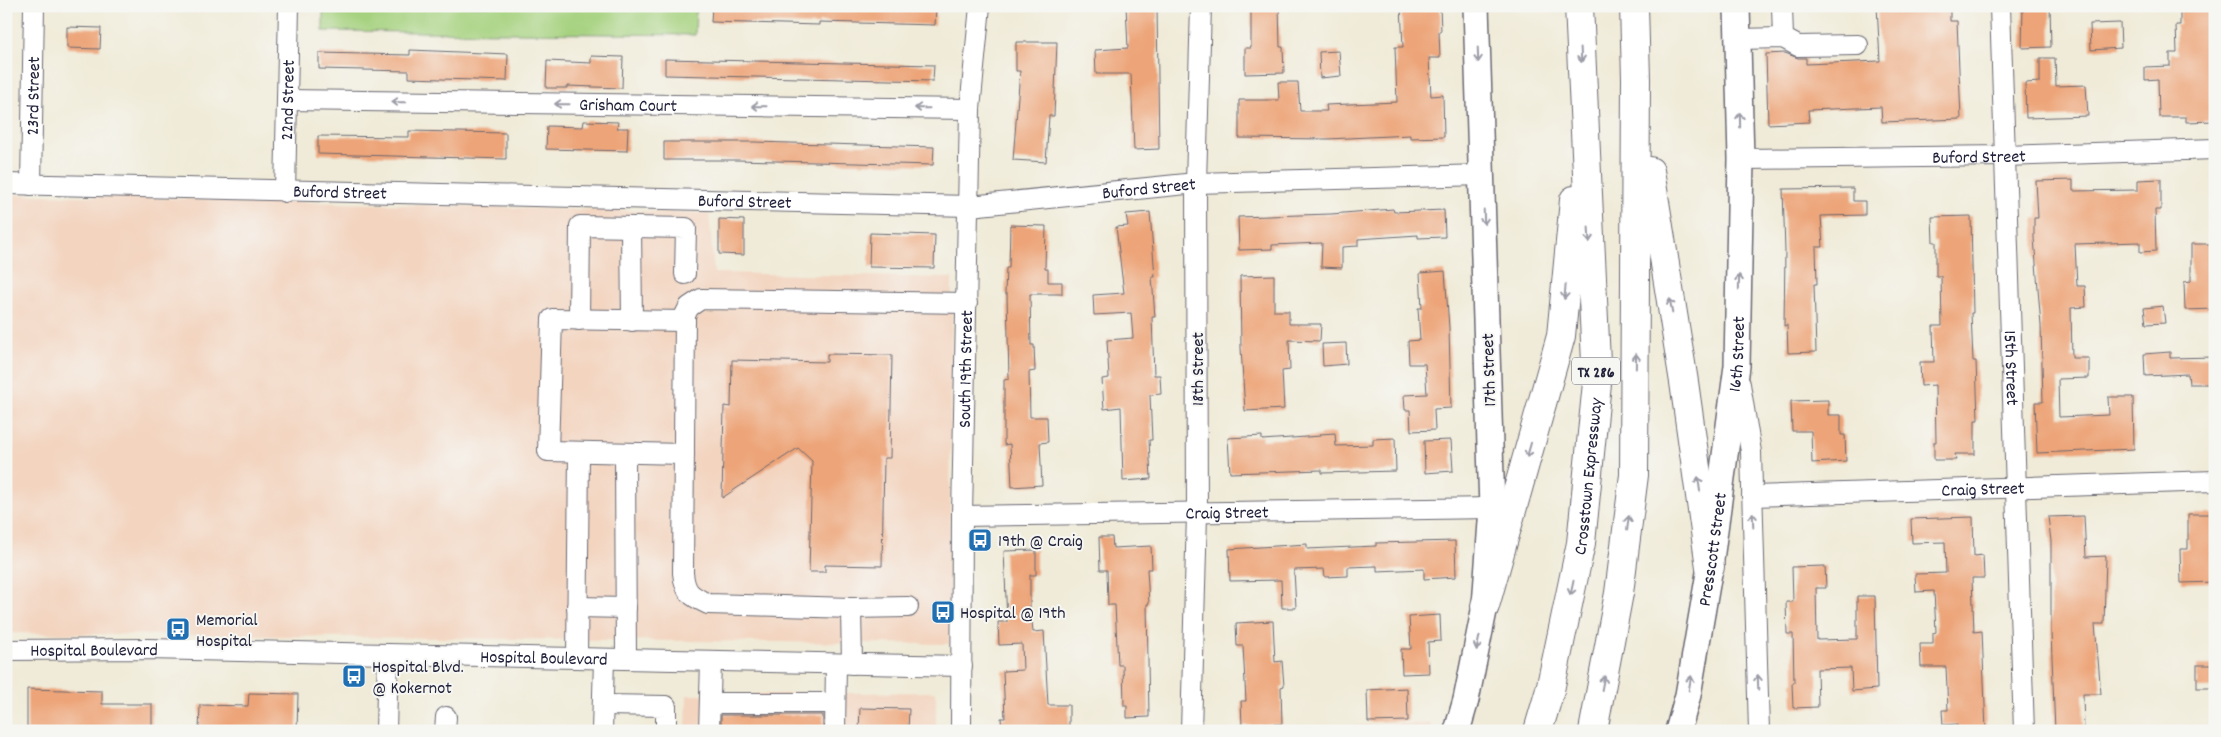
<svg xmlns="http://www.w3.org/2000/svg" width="2221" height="737" font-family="Dekko,sans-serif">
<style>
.built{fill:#f3d4bf}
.park{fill:#a6d27f;stroke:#647a5d}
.building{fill:#eda478}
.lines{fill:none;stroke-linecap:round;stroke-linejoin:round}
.minor-casing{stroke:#6a6872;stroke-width:22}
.major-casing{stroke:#6a6872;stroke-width:28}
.highway-casing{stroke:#6a6872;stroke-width:30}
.minor{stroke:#fff;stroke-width:20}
.major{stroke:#fff;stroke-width:25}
.highway{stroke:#fff;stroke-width:28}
.oneway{stroke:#9c9ca7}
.labels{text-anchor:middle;stroke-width:4;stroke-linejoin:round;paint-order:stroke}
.shield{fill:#f6f6f2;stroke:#626272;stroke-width:1}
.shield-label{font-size:16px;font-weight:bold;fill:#22223b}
.street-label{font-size:18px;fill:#22223b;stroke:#f6f6f2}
.poi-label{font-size:18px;fill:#22223b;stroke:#f6f6f2;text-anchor:start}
</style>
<rect width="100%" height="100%" fill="#f6f6f2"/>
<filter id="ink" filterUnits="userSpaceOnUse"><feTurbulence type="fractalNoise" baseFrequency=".02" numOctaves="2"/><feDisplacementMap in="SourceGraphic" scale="10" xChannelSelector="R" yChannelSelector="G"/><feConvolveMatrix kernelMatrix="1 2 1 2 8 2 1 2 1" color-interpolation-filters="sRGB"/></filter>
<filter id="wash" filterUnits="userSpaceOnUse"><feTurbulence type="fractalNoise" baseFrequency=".0096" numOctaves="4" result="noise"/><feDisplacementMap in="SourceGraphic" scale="20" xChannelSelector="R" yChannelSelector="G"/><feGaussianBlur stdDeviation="1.12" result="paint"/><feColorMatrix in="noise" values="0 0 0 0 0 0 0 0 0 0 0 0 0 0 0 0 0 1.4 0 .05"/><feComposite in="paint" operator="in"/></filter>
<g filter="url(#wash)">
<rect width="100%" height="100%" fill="#f0ebd8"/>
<g class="built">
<polygon points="6,194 709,213 714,273 952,278 949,644 6,633"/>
<polygon points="936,692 936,731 686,731 687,695"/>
<polygon points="1432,723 1430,731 1349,731 1349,726"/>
</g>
<polygon class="park" points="323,6 696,6 695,35 323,31"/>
<g id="blocks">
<g class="building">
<polygon points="712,6 936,8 935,25 819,22 819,25 711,22"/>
<polygon points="1126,6 1157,6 1159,149 1134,150 1131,74 1096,74 1095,50 1128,48"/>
<polygon points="1251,6 1279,6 1280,47 1283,47 1284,73 1245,74 1245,48 1251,48"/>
<polygon points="1440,6 1441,31 1439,31 1440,58 1429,58 1431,96 1443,95 1444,137 1410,138 1410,135 1328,139 1239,138 1239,100 1279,100 1278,82 1298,82 1300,111 1327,111 1326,105 1397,102 1395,47 1403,47 1401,7"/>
<polygon points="1877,6 1950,6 1950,21 1957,21 1961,119 1882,122 1881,107 1808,110 1809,122 1768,124 1766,54 1785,53 1798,58 1806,58 1806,64 1880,61"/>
<polygon points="2023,6 2050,6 2051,47 2022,48"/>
<polygon points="2180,6 2213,6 2215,121 2186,122 2186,117 2159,117 2158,79 2145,80 2145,67 2170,66 2170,53 2177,53 2176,25 2180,25"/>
<polygon points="2120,23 2121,48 2091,50 2090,24"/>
<polygon points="67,27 101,28 100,49 67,48"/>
<polygon points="1016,42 1057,42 1054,116 1049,116 1046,162 1013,160 1020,71 1016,71"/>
<polygon points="410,50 508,54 507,81 409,78 409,71 319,69 319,53 410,55"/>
<polygon points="1339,51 1341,76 1320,78 1319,52"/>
<polygon points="591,56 623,57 622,88 567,86 567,88 546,88 547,61 591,63"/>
<polygon points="2040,58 2055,58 2056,86 2086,85 2088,116 2026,118 2025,83 2040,82"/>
<polygon points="665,59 934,65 933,81 665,75"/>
<polygon points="584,121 618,122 617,128 628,128 627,151 546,149 547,126 583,127"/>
<polygon points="409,131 506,133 506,159 318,154 318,136 409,137"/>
<polygon points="664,142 754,142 934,147 933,165 736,160 664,160"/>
<polygon points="2161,179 2161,210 2155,210 2156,251 2140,252 2140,242 2075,244 2077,286 2085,286 2086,307 2071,308 2072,358 2089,358 2089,378 2058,379 2059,417 2109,415 2108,397 2133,397 2134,449 2037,453 2035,402 2043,402 2041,326 2034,238 2034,218 2038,218 2036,181 2073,180 2073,191 2138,190 2138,180"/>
<polygon points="1853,188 1853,201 1865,201 1865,215 1821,216 1823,247 1816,247 1817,284 1814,284 1816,352 1788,353 1787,325 1784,326 1785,251 1783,189"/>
<polygon points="1393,209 1394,212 1444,210 1445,237 1418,238 1418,235 1358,239 1358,246 1342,247 1342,268 1321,267 1322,243 1272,245 1272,249 1239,250 1238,217 1331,214"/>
<polygon points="1150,212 1155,277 1152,277 1155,317 1152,317 1154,375 1160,375 1161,394 1150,395 1152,440 1149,440 1151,479 1123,481 1121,407 1104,409 1102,379 1109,378 1107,340 1133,338 1131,313 1094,315 1093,295 1124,293 1116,227 1128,226 1126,214"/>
<polygon points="1971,216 1973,313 1971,313 1973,361 1976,361 1978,420 1975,420 1975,454 1955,454 1956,460 1934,460 1934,442 1936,442 1935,385 1921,386 1920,362 1934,362 1933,326 1942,326 1941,276 1936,276 1936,242 1933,242 1932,217"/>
<polygon points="719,219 744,220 744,255 719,254"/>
<polygon points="1010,225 1046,226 1045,269 1048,269 1048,282 1062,282 1062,294 1030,294 1031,345 1034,345 1035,371 1029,372 1030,417 1047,417 1048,442 1040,443 1042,485 1012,487 1010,444 1004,445 1004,380 1009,379 1007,294 1005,294 1006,268 1009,268"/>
<polygon points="870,233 935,235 934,268 869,267"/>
<polygon points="2191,244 2215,244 2215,309 2185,310 2184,282 2191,281"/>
<polygon points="1445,271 1449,328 1451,408 1434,409 1435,430 1411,431 1410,410 1405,410 1404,395 1427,394 1425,364 1409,364 1408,341 1420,340 1418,308 1422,308 1420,273"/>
<polygon points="1274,275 1274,311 1289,311 1289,324 1321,324 1320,341 1289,340 1290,370 1282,371 1284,409 1245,411 1241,348 1240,276"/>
<polygon points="2163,306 2165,323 2146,324 2144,308"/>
<polygon points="1346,343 1347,364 1323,366 1322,344"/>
<polygon points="2170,352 2170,358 2215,357 2215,384 2189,384 2188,374 2145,376 2144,354"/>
<polygon points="827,354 892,355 890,458 884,458 882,566 825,565 825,572 809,572 812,461 798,448 722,498 724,406 731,407 732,360 827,362"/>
<polygon points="1828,400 1828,415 1841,415 1841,435 1845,435 1846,461 1812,463 1811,431 1792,431 1791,401"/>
<polygon points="1335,433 1336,446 1373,445 1373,439 1395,438 1396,471 1322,473 1322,470 1230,473 1228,438 1262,436 1262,440 1321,436 1320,434"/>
<polygon points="1451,440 1453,471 1425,473 1424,441"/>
<polygon points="2188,514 2215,514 2215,582 2181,583 2180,549 2188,549"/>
<polygon points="2084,516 2086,557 2106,556 2104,624 2095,624 2101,694 2083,694 2084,731 2055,731 2051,633 2051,541 2048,517"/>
<polygon points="1973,517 1974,556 1983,555 1984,578 1972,578 1974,632 1982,631 1986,731 1958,731 1957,724 1943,725 1942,710 1948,710 1946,667 1921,667 1920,644 1933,644 1933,633 1936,632 1934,591 1916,592 1915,574 1946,573 1945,542 1912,543 1911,519"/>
<polygon points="1099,537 1112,537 1113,548 1151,546 1152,569 1147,569 1149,604 1147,604 1149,717 1127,718 1127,706 1124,706 1123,665 1118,665 1115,605 1108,605 1107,570 1100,570"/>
<polygon points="1455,541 1456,577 1424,579 1424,569 1377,571 1377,566 1348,567 1348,576 1325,577 1324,569 1294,570 1296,608 1282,608 1281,580 1230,581 1229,549 1307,544 1307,549 1376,546 1376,543"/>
<polygon points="1036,550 1036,575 1030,575 1030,621 1032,621 1033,632 1044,631 1048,705 1069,705 1069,726 1039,726 1039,731 1002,731 1001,718 1005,718 1003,671 1023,670 1022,644 999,645 998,622 1007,622 1004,551"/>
<polygon points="1825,566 1826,588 1816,588 1817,640 1857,639 1857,596 1875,596 1877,689 1852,691 1851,668 1817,669 1818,707 1793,708 1792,683 1794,683 1793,634 1787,634 1786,602 1793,602 1792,567"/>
<polygon points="1440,615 1441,641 1428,642 1429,673 1402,674 1401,649 1411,649 1409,617"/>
<polygon points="1273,621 1275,662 1282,661 1284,686 1281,687 1282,724 1242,726 1241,701 1246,701 1243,646 1237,646 1236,623"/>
<rect x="2197" y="665" width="18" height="23"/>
<polygon points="1407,688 1408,721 1368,722 1367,690"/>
<polygon points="27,689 102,691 102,704 152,704 152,731 27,731"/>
<polygon points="249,693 298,694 297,731 199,731 200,705 248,706"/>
<polygon points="860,708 909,709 908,731 859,731"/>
<rect x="721" y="715" width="102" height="16"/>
</g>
</g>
</g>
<g filter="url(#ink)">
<use href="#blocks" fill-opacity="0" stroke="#6a6872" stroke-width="1"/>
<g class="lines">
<g class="minor-casing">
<g id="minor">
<polyline points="1782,6 1783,38"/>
<path id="s1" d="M2000 6 2024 731"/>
<polyline points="1738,39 1783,38 1798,46 1858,45"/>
<path id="s2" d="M287 100 970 109"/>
<path id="s3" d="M1741 159 2006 156 2215 149"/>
<path id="s4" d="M6 184 970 206 1196 183 1483 175"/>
<path id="s5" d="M31 185 34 6"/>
<path id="s6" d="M285 192 289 6"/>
<polyline points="631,227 632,321"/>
<polyline points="579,320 580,226 686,228 685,274"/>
<polyline points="1740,384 1751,452 1759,731"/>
<polyline points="625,453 626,659"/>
<polyline points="684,454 548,451 552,319 685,321"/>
<path id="s7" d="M1752 496 2215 481"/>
<path id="s8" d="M962 516 1492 508"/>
<polyline points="577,607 626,608"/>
<polyline points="851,608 908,607"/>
<path id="s9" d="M6 650 148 649 962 666"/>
<polyline points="577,658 579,452"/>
<path d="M852 664 851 608 708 604C691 596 685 593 683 573L685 315 689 307 701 299 967 303"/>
<polyline points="710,703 835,703"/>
<polyline points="603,705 666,706 666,731"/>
<polyline points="386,731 388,654"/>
<polyline points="445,731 446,717"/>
<polyline points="602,731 604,659"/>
<polyline points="709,731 711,661"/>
<polyline points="835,731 836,664"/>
<path id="s10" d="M961 731 962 516 970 109 980 6"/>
<polyline points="1191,731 1197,514 1196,183 1201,6"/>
</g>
</g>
<g class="major-casing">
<g id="major">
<polyline points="1457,731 1466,700 1485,606 1492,508 1476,6"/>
<path id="s11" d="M1678 731 1688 695 1710 567 1737 366 1741 159 1737 6"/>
</g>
</g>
<g class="highway-casing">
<g id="highway">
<polyline points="1650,171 1684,382 1710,567"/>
<polyline points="1485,606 1561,336 1574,200"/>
<path id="s12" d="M1538 731 1550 690 1581 543 1597 383 1579 6"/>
<polyline points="1593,731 1619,593 1634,475 1636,79 1634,6"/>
</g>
</g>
<use href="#minor" class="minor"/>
<use href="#major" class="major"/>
<use href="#highway" class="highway"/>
</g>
<defs><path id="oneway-shaft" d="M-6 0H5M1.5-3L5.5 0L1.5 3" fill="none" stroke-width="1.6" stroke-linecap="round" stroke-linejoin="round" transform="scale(1.25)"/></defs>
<g class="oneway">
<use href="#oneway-shaft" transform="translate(1478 55) rotate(88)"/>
<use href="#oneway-shaft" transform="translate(1581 55) rotate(87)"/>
<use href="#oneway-shaft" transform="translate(399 102) rotate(-179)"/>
<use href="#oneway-shaft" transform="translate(562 104) rotate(-179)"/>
<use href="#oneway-shaft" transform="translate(759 106) rotate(-179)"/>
<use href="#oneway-shaft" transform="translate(922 108) rotate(-179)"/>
<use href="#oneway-shaft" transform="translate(1740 120) rotate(-91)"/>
<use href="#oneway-shaft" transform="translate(1484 217) rotate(88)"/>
<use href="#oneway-shaft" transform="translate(1589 235) rotate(87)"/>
<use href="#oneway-shaft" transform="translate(1739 282) rotate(-89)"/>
<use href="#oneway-shaft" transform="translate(1565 292) rotate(95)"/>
<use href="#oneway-shaft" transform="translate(1671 306) rotate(-100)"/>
<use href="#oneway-shaft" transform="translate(1636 361) rotate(-89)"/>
<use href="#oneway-shaft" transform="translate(1529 450) rotate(106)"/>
<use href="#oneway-shaft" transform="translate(1699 484) rotate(-98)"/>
<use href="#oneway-shaft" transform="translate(1753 520) rotate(-92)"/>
<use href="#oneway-shaft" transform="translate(1628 523) rotate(-83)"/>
<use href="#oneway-shaft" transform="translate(1572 588) rotate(102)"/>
<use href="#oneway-shaft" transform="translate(1478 643) rotate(102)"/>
<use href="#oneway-shaft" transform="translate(1758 682) rotate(-92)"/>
<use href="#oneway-shaft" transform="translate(1603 683) rotate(-79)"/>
<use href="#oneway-shaft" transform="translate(1690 683) rotate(-80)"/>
</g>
</g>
<defs>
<g id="bus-square" transform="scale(1.25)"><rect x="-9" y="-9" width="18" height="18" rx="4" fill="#1f6fb2" stroke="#f6f6f2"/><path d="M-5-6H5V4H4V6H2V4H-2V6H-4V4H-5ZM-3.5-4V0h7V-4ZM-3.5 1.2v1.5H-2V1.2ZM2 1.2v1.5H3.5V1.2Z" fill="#fff"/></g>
</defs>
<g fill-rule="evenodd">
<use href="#bus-square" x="980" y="540"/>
<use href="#bus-square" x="943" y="612"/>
<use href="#bus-square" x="178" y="629"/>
<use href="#bus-square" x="354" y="676"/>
</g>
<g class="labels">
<rect class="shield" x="1572" y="357.5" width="48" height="27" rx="4"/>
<g class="shield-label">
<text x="1596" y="377">TX 286</text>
</g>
<g class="street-label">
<text dy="6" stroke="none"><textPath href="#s5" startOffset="89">23rd Street</textPath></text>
<text dy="6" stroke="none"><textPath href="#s6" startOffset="92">22nd Street</textPath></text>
<text dy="6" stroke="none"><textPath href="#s2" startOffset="341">Grisham Court</textPath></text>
<text dy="6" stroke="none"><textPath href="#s3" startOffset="238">Buford Street</textPath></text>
<text dy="6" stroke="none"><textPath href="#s4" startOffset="1144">Buford Street</textPath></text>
<text dy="6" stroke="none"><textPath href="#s4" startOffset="334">Buford Street</textPath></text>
<text dy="6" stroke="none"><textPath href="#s4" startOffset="739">Buford Street</textPath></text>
<text dy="6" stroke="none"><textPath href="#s11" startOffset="382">16th Street</textPath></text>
<text dy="6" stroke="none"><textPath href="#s10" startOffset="362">South 19th Street</textPath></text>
<text dy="6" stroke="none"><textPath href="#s1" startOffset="362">15th Street</textPath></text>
<text transform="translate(1197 369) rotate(-90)" y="6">18th Street</text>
<text transform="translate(1488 370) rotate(-92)" y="6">17th Street</text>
<text dy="6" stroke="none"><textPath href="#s12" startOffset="260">Crosstown Expressway</textPath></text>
<text dy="6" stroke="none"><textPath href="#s7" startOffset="231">Craig Street</textPath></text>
<text dy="6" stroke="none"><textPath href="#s8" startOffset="265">Craig Street</textPath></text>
<text dy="6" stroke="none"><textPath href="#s11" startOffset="185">Presscott Street</textPath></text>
<text dy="6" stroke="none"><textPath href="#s9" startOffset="88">Hospital Boulevard</textPath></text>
<text dy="6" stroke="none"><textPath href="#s9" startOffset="538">Hospital Boulevard</textPath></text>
</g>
<g class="poi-label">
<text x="998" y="546">19th @ Craig</text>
<text x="960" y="618">Hospital @ 19th</text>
<text x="196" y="625">Memorial<tspan x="196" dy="21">Hospital</tspan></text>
<text x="372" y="672">Hospital Blvd.<tspan x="372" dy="21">@ Kokernot</tspan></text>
</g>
</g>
<rect width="2221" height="737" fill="none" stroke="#f6f6f2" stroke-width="25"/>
</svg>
